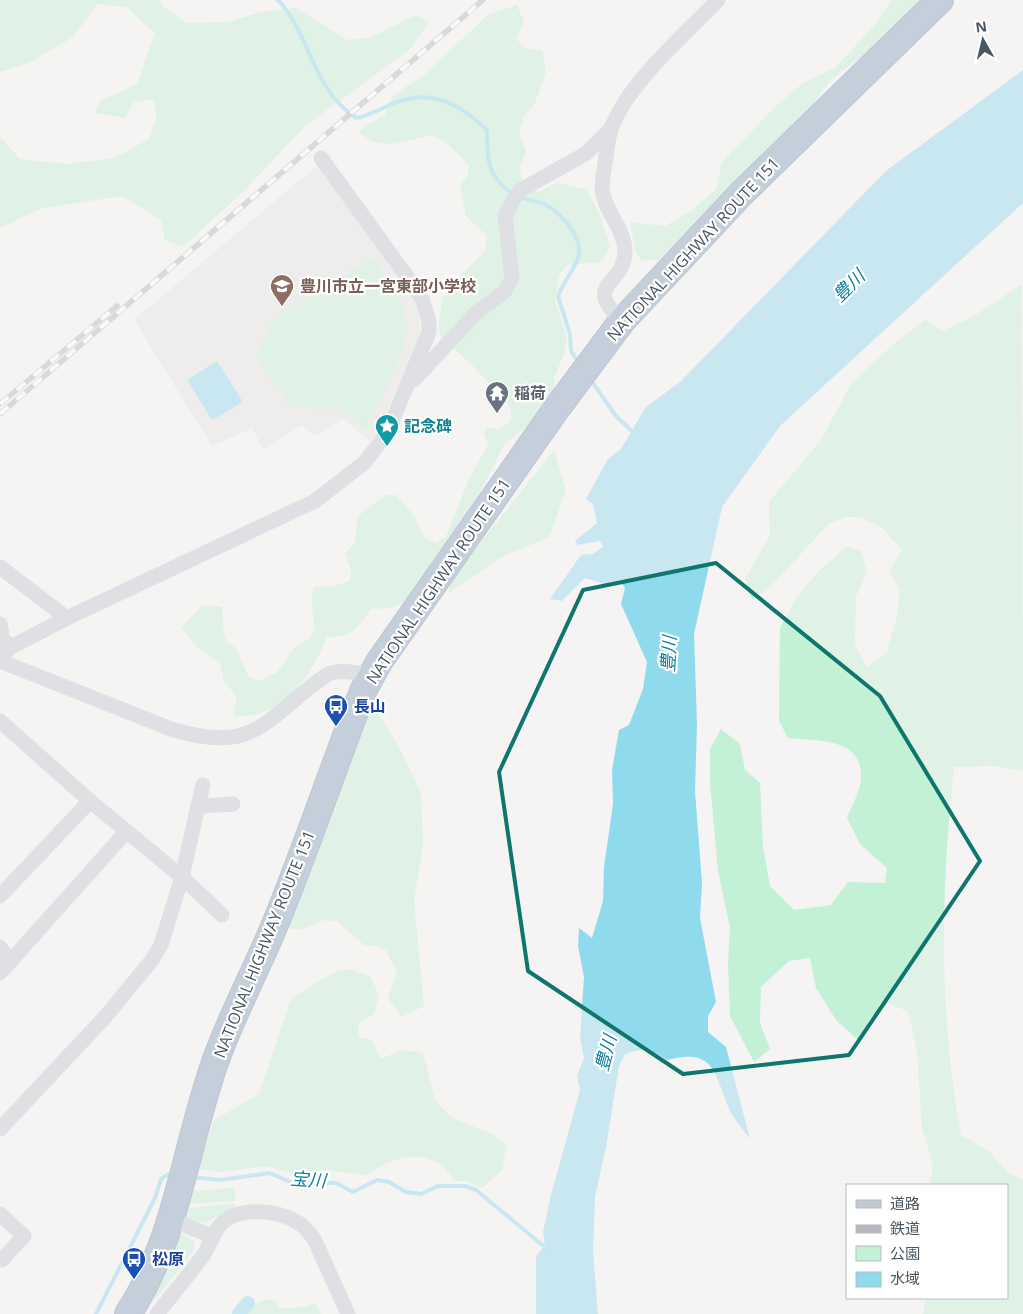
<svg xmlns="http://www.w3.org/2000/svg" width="1023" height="1314" font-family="'Open Sans','Noto Sans JP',sans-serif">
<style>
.education{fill:#e6e4e5}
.green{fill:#c3f1d5}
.water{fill:#90daee}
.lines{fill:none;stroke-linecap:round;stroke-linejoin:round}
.stream{stroke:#90daee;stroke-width:4}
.canal{stroke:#90daee;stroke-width:14}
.highway-casing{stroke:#7690ad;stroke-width:28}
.street{stroke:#c1cad2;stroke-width:15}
.highway{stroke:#8ba5c1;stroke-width:26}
.rail-casing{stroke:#b5b8bd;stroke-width:5.5}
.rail{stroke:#fff;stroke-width:4;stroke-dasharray:11;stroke-linecap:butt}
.marked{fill:none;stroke:#0f766e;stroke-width:4;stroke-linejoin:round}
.labels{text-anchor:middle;stroke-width:4.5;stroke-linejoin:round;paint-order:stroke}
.street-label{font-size:16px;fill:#4a5661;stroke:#fff}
.education-label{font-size:16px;font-weight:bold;fill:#785e54;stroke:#fff;text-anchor:start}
.worship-label{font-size:16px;font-weight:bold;fill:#5b616d;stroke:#fff;text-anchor:start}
.culture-label{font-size:16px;font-weight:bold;fill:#0d838f;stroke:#fff;text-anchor:start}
.transit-label{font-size:16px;font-weight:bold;fill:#164399;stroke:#fff;text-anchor:start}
.water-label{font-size:18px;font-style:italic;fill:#0c7c9b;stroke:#fff}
</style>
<rect width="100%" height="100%" fill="#f5f3f3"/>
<polygon class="education" points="319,164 413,296 420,319 419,338 374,440 369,441 344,419 315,436 302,425 263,449 252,428 212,446 134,320"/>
<g class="green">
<polygon points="0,0 160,0 162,5 187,23 227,22 262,12 296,8 347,40 369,38 416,15 429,22 409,50 304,127 242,193 182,247 165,240 161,220 121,196 40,209 0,228 0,137 20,159 66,164 114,158 149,139 157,116 153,99 134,102 125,118 95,113 100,101 137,84 155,33 126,7 97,4 73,37 29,63 0,72"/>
<polygon points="892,0 929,0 867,53 832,78 798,125 658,260 642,261 636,253 630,222 665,226 690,212 716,189 722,162 778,104 803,83 835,68 872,28"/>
<path d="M517 5 524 22 516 38 523 47 542 51 546 72 535 103 524 116 519 132 526 152 520 167 522 182 538 192 557 183 586 189 601 217 610 246 602 262 567 265 559 275 555 301 567 339 564 354 554 378V391L530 424 504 445 467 518 409 599 392 608 371 609C357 628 352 637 327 637 316 667 288 709 253 715 247 717 239 715 233 715L237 697 224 681 220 664 197 647 181 627 203 605 222 607 223 628 227 642 235 647 249 677 259 681 277 672 294 648 309 639 315 629 311 599 314 587 335 586 350 580 351 570 345 553 355 542 358 516 386 495H396L416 518 424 537 435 543 446 537 469 479 488 445 484 432 488 427 499 429 511 421V409L474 367 440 336 439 324 442 298 457 287 459 277 485 251 487 236 466 216 460 186 467 176 469 165 443 140 432 135 393 144 373 142 359 132 366 125 385 115 392 96 424 75 489 14Z"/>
<path d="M373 258C385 277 403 297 406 319 411 348 378 403 365 430L343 409 291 407 256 356 276 316Z"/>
<path d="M1022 284 1023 771 995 766 954 767C941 889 938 1013 961 1135L989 1151 1007 1172 1023 1180V1314H923L926 1298H1007V1185H930L933 1165 922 1127 917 1050 908 1011 888 1004 870 1017 860 1042 836 1020 816 988 810 958 789 961 761 987 760 1023 770 1049 754 1062 730 1016 728 963 730 928 718 871 710 783V749L721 729 740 744 745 770 760 783 763 847 770 886 794 910 831 905 848 882 885 883 887 868 860 844 847 818C851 807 861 790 861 778 863 737 817 741 788 738L779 721 780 628 796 598 819 571 846 547 861 551 867 573 856 596 855 645 867 667 887 652 897 617 900 589 889 571 902 550 881 527 860 517H847L829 523 773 584 752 600 745 579 770 536 769 502 821 440 851 384 896 342 925 320 942 331 974 316Z"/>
<polygon points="554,450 566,490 549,537 500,558 449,593 449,583"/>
<polygon points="359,705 373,706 398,745 421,793 423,845 414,901 424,1006 401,1017 388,998 397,973 386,950 377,946 364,945 337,921 324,920 299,930 283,926"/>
<path d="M350 969 371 977 379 995 374 1014 358 1024 359 1037 371 1040 381 1059 402 1050 423 1053 435 1100 452 1118 494 1135 507 1145 502 1170 482 1188 466 1181H454C433 1144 395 1155 366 1175L324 1170 296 1175 267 1166 220 1172 198 1169 214 1120 259 1094 291 999 332 973Z"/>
<polygon points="235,1188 235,1201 187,1204 189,1191"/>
<path d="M235 1204V1208C208 1216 214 1230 182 1217L185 1208Z"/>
<polygon points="175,1231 194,1241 194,1251 153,1302"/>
<polygon points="267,1299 277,1301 279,1309 305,1307 315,1303 321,1314 241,1314 251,1305"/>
</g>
<g class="water">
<path d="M1023 70V203L780 426 722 507 694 634 697 724 695 791 702 883 700 918 716 1002 708 1016V1032L726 1047 750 1139C744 1130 735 1121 730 1111 714 1074 716 1047 667 1060 651 1049 644 1047 625 1054L619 1066 606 1147 595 1197 593 1251 598 1314H536V1256L545 1245 543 1232 551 1195 580 1090 577 1076 584 1058 580 1037 584 977 578 946 579 928 592 938 603 901 604 867 613 804 612 770 619 730 629 725 643 689 647 662 621 604 625 588 621 582 611 586 585 578 562 601 550 599 581 555 593 554 603 547 600 541 577 545 575 541 597 523 593 504 586 499 608 459 621 449 646 407 680 382 886 171Z"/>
<polygon points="217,361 243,402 212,420 187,380"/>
</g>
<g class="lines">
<g class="stream">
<path d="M278 0C313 38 309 85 356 118 369 116 380 109 392 104 430 87 460 104 487 130 487 159 487 177 513 194"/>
<path d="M519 197C528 200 538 201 546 205 562 213 584 239 578 258 573 272 563 282 558 296L570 334 571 351 579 363"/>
<polyline points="590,379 616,416 634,433"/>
<polyline points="192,1177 219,1180 270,1173 290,1182 336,1183 353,1192 377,1180 389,1182 406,1192 421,1194 438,1186 465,1186 476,1190 546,1248"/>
<polyline points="96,1314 155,1198 161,1179 169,1174 175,1175"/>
</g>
<polyline class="canal" points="239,1314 248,1303"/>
<g class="highway-casing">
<path id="highway" d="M128 1314C179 1236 186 1139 218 1054 235 1009 258 966 276 922 307 846 333 768 363 691L379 662 557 408 622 321 741 194 940 0"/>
</g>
<g class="street">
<path d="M622 321C582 283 623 286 625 253 626 229 604 212 602 189 602 181 604 171 605 163 607 151 608 139 611 129 627 84 685 34 718 0"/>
<polyline points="414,380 475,314 505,291 512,278 505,215 519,191 585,154 611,129"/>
<polyline points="0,567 67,618"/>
<polyline points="0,624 3,639 11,647"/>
<polyline points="0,658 11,647 67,618 315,501 364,463 382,440 391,424 429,332 429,322 423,301 416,289 321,158"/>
<path d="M0 661 171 729C258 756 265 717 328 674 342 669 356 672 370 677"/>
<polyline points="0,721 90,801 182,877 222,915"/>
<polyline points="203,785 198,806 233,804"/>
<polyline points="0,896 90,801"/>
<polyline points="0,947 10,962"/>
<polyline points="0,973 126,832"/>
<polyline points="0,1129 106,1016 152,960 161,945 182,877 198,806"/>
<polyline points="0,1214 24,1236 2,1260 0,1258"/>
<polyline points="171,1220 212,1236"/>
<path d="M157 1314C172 1295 188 1276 202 1257 210 1246 212 1234 221 1224 238 1206 278 1210 297 1222 305 1226 310 1233 315 1241L348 1314"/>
</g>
<use href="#highway" class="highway"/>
<g class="rail-casing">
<g id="rail">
<polyline points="0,404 117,306"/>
<polyline points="0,414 483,0"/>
</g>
</g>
<use href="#rail" class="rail"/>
</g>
<path d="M0 0H1023V1314H0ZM716 563 880 696 980 861 849 1055 683 1074 528 971 499 772 583 590Z" fill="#f5f3f3" fill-opacity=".55" fill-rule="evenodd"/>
<path class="marked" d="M716 563 880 696 980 861 849 1055 683 1074 528 971 499 772 583 590Z"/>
<defs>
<g id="school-pin" transform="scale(1.25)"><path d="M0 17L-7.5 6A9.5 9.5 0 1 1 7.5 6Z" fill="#8d6e63" stroke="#fff"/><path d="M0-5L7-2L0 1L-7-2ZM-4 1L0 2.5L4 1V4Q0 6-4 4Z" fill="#fff"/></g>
<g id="temple-pin" transform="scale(1.25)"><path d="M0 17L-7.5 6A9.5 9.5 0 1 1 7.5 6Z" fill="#6b7280" stroke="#fff"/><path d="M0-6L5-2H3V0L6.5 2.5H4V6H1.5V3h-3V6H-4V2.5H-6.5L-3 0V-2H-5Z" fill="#fff"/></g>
<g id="sight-pin" transform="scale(1.25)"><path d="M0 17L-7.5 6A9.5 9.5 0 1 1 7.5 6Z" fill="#0f9aa8" stroke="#fff"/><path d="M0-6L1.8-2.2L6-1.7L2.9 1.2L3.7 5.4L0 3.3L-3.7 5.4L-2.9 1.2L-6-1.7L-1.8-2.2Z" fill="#fff"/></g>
<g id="bus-pin" transform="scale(1.25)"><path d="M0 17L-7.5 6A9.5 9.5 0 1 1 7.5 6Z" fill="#1a4fb4" stroke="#fff"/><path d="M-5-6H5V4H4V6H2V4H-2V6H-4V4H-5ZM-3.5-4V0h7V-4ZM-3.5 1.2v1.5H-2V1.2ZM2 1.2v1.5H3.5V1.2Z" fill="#fff"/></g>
</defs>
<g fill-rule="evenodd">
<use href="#school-pin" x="282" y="286"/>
<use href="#temple-pin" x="497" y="393"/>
<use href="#sight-pin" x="387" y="426"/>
<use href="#bus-pin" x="336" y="706"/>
<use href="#bus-pin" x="134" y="1259"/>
</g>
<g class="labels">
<g class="street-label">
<text transform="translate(693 249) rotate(-47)" y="6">NATIONAL HIGHWAY ROUTE 151</text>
<text transform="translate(438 581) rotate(-56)" y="6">NATIONAL HIGHWAY ROUTE 151</text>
<text transform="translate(264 944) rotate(-68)" y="6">NATIONAL HIGHWAY ROUTE 151</text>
</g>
<g class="education-label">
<text x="300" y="292">豊川市立一宮東部小学校</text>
</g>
<g class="worship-label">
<text x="514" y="399">稲荷</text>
</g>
<g class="culture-label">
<text x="404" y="432">記念碑</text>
</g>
<g class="transit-label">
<text x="354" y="712">長山</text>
<text x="152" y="1265">松原</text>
</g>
<g class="water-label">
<text transform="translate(849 286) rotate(-45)" y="6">豊川</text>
<text transform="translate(669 654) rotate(-87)" y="6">豊川</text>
<text transform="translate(606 1053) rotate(-75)" y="6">豊川</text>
<text transform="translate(308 1180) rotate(4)" y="6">宝川</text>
</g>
</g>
<rect x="846" y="1184" width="162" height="115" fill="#ffffff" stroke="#b7bbc0"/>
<rect x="856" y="1200" width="25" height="8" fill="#c1cad2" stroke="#b7bbc0"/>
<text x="890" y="1209" font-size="15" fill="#4a5661">道路</text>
<rect x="856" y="1225" width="25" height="8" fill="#b5b8bd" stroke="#b7bbc0"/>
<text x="890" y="1234" font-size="15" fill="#4a5661">鉄道</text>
<rect x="856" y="1246" width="25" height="15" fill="#c3f1d5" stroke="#b7bbc0"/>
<text x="890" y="1259" font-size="15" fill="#4a5661">公園</text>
<rect x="856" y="1272" width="25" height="15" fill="#90daee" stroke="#b7bbc0"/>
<text x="890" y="1284" font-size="15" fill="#4a5661">水域</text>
<g transform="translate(983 40) rotate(352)" stroke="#ffffff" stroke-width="4" paint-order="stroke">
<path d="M0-4L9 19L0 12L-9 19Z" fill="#4a5661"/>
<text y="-8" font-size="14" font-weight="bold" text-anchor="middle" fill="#4a5661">N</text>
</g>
</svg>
